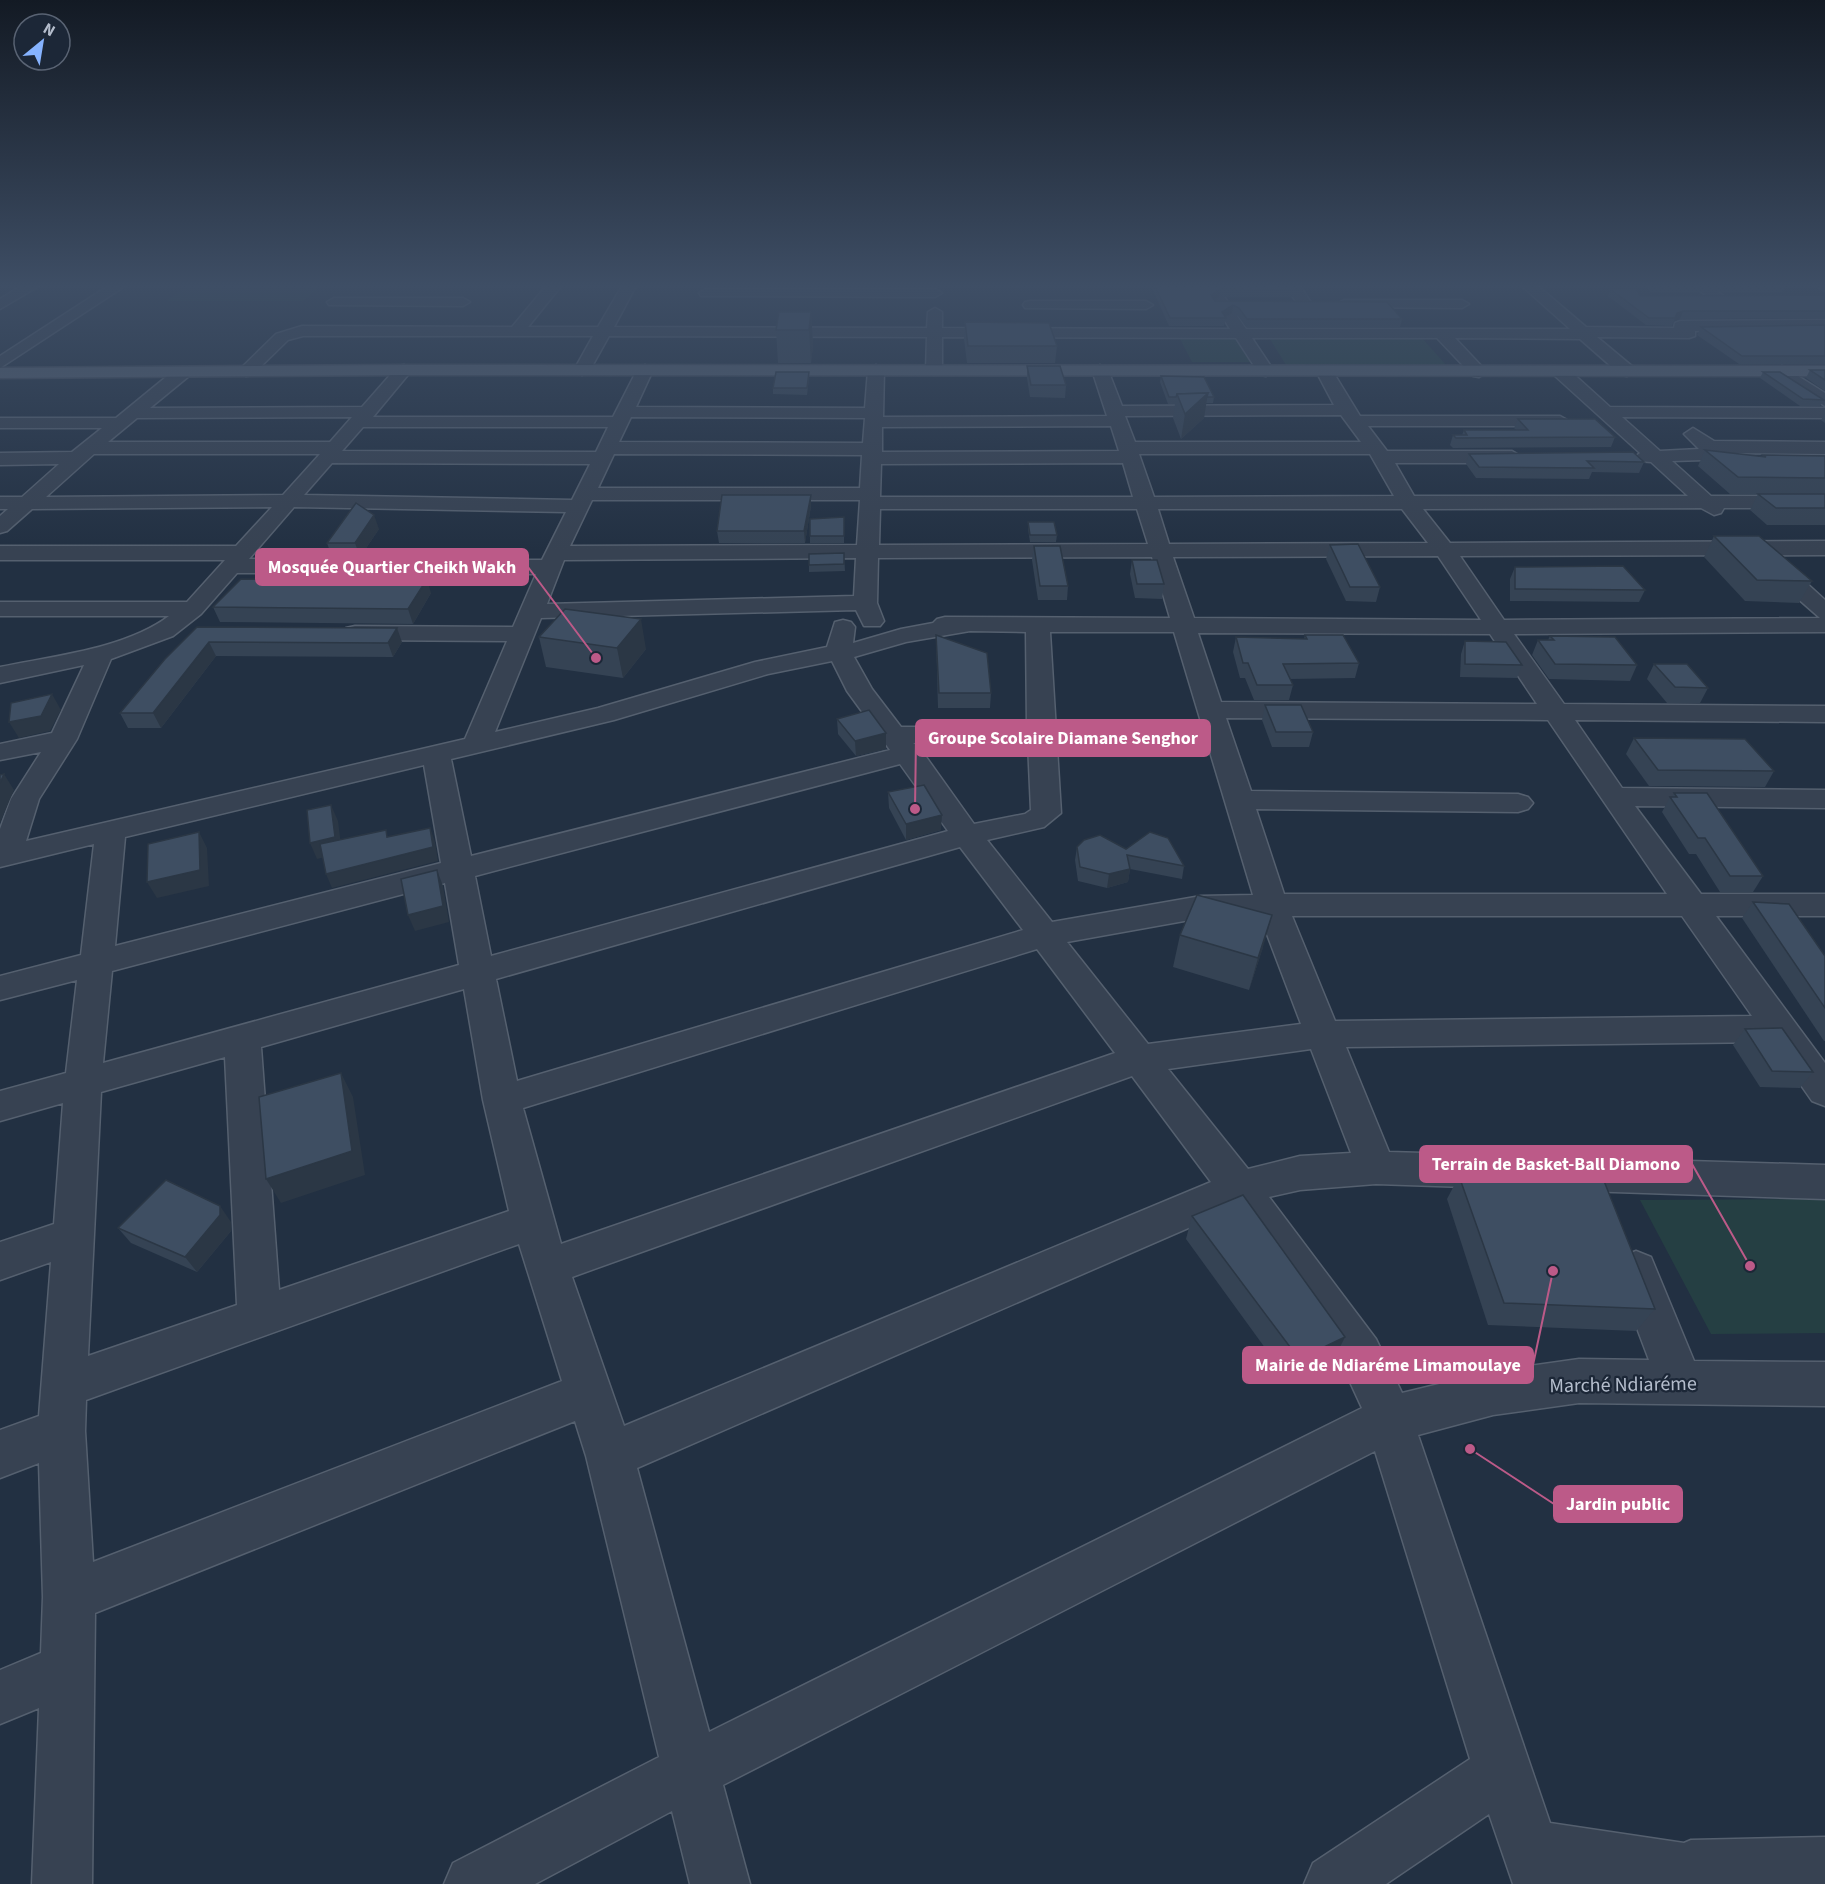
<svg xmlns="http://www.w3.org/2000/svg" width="1825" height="1884" font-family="'Source Sans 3',sans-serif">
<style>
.green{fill:#253f43}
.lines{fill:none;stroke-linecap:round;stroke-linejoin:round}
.minor-casing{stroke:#55606f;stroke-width:3}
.major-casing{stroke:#414b5b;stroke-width:3}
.minor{fill:#374252;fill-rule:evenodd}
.major{fill:#556172;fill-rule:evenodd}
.wall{fill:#354354}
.shaded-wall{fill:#2b3745}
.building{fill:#3e4e62;stroke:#2b3745;stroke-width:1.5}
.labels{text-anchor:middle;stroke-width:4.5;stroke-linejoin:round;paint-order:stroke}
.near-street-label{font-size:20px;fill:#b4bdcc;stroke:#1c2737}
.leader{fill:none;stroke:#bc5a88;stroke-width:2}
.callout-dot{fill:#bc5a88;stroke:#1c2737;stroke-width:2}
.callout{fill:#bc5a88;stroke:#bc5a88;stroke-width:2}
.callout-label{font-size:18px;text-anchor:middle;font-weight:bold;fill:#fff}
</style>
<rect width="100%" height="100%" fill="#223042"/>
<g class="green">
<polygon points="188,286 321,286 303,301 167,301"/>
<polygon points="1268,336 1421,337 1447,366 1286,365"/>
<polygon points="1179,337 1237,337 1252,362 1192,362"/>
<polygon points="1825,1199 1825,1333 1711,1334 1640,1200"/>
</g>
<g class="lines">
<g class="minor-casing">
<g id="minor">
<polygon points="21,286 39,286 0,309 0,299"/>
<polygon points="108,286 125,286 0,368 0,356"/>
<polygon points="546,286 561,286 528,327 598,327 622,286 636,286 614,327 927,328 928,312 935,308 942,312 942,328 1230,329 1203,286 1217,286 1246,329 1570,329 1522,286 1538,286 1586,327 1674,328 1675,323 1680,321 1825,320 1825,330 1695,331 1695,336 1689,338 1597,337 1633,367 1635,371 1627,376 1621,375 1580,339 1455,338 1487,372 1479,377 1473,376 1437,338 1252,338 1274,371 1266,376 1260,375 1236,338 942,337 942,370 934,375 926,370 927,337 609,336 590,370 582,375 574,370 593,336 303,336 288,340 252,375 246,376 238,371 276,334 302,326 512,327"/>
<polygon points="1285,286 1300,286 1312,304 1310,307 1300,307"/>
<polygon points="1693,286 1710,286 1726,298 1724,301 1714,301"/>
<polygon points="1816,286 1825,286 1825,291"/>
<polygon points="706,289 935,289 942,293 935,297 701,296 699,293"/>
<polygon points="334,298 463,298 470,302 463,306 329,305 327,302"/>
<polygon points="1344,300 1462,300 1469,304 1462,308 1339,307 1337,304"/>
<polygon points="1030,301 1146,301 1153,305 1146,309 1025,308 1023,305 1025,302"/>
<path d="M404 365 412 370 373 417H613L637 370 645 365 653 370 636 407 865 408 868 370 876 365 884 370 883 417 1107 416 1092 370 1100 365 1108 370 1122 406 1334 405 1316 371 1324 366 1330 367 1360 416H1560L1569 421 1560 426H1368L1387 451H1512L1522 457 1512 463H1395L1414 496H1688L1651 462 1638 461 1635 457 1640 453 1555 376 1553 372 1555 368H1567L1610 407 1825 408V418L1622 417 1660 451 1699 449 1684 434 1693 428 1714 441 1825 442V454L1719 453 1704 460 1672 461 1711 496H1825V508H1724L1721 513 1714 515 1701 508 1423 509 1450 543 1825 541V555L1460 556 1504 620 1820 618 1763 568 1760 563 1763 558H1779L1825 600V632L1514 634 1564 704 1825 706V722L1575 720 1622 788 1825 790V808L1635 806 1701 894H1825V916H1716L1825 1063V1106L1812 1101 1771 1042 1346 1047 1389 1152 1825 1165V1199L1376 1184 1300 1190 1269 1197 1376 1339 1402 1393 1493 1371 1579 1359 1649 1360 1615 1270 1621 1257 1636 1251 1651 1257 1694 1361 1825 1362V1406L1579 1403 1493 1415 1418 1435 1550 1823 1684 1843 1691 1840 1825 1837V1884H1513L1489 1814 1386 1884H1304L1313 1863 1470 1759 1375 1451 723 1785 750 1884H690L672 1811 535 1884H444L453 1863 659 1757 586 1456 575 1421 95 1613 92 1884H32L39 1708 0 1724V1670L41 1653 43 1597 39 1463 0 1478V1430L39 1416 51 1262 0 1280V1242L54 1224 63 1103 0 1121V1091L66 1073 77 980 0 1000V976L81 955 94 844 0 867V829L11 799 41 752 0 760V744L52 733 84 665 0 683V667C53 656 125 649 169 616H0V602H187L225 560H0V546H236L272 507 32 509 7 531 0 533V516L8 509H0V497H22L59 464 0 465V453L72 452 102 428H0V418H116L177 368 183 367 191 372 189 376 150 408 362 407 398 366ZM1341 415 1361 442H1135L1125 416ZM352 417 330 442H108L137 418ZM631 417 865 418 863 443 619 442ZM1111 426 1119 451 882 452V427ZM363 427H608L596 452 342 451ZM94 454H320L283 495 46 497ZM614 454 862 455 860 488H598ZM1139 454H1370L1394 496 1154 497ZM332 463 590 464 572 500 304 495ZM1123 463 1133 497H880L881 464ZM592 500H860L857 545 570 546ZM294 507 566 512 542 560 249 559ZM880 509H1137L1148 544 879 545ZM1158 509H1402L1428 543 1169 544ZM1438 556 1481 620 1194 618 1173 557ZM1152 557 1170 618 945 617 937 619 933 623 901 629 853 643 855 627 851 622 843 620 835 622 827 647 755 662 598 708 495 732 541 618 856 610 864 626H880L884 621 877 603 878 558ZM856 558 854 596 547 604 564 560ZM237 573 536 574 513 627 355 626 346 628 343 633 346 638 355 640 507 641 465 739 26 841 39 799 77 739 111 659 173 636 201 614ZM970 631 1026 632 1027 727H901L872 689 854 657 906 642ZM1050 632H1174L1253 895 1201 896 1052 922 987 840 1044 827 1061 813ZM1198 633 1490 634 1537 704 1221 702ZM832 661 847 691 890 750 471 856 451 759 614 720 768 674ZM1226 718 1548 720 1667 894H1284L1256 809 1518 812 1528 809 1533 803 1528 797 1518 794 1251 791ZM913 743H1028L1031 810 1025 814 974 824 919 747ZM900 764 948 831 491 956 475 876ZM424 765 441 863 115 946 125 837ZM960 847 1023 930 517 1081 496 979ZM445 883 459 965 103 1063 112 971ZM1260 916 1301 1024 1148 1044 1067 942 1201 918ZM1292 916H1682L1752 1016 1335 1021ZM1037 949 1115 1053 561 1244 523 1108ZM464 989 483 1100 509 1211 279 1290 261 1047ZM1311 1049 1351 1153 1300 1156 1248 1169 1168 1069ZM225 1057 237 1305 88 1356 101 1092ZM1132 1076 1211 1182 624 1426 572 1277ZM1232 1209 1344 1369 1362 1408 709 1732 637 1468ZM519 1244 562 1381 93 1562 85 1431 86 1400Z"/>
<polygon points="1782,366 1825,393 1825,406 1776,375 1774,371"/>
</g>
</g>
<g class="major-casing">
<polygon id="major" points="404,365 1825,366 1825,376 404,375 0,378 0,368"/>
</g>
<use href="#minor" class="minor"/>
<use href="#major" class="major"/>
</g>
<g class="wall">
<polygon points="1151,286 1294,286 1297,290 1295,297 1219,297 1214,300 1215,301 1402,319 1400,327 1246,327 1238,316 1232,313 1225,317 1226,318 1224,326 1169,326"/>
<polygon points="1644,286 1785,286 1782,292 1651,292"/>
<polygon points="1610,289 1640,296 1825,295 1825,318 1680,319 1674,321 1672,326 1646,325 1608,296"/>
<polygon points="811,312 813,345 811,363 778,363 776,330"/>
<polygon points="965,322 1057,346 1055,363 967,363 964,339"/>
<polygon points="1825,325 1825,364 1739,364 1697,335 1701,327"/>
<polygon points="1027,366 1066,385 1065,398 1030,397 1027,378"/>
<polygon points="1810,370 1825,370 1825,391 1806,378"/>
<polygon points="1763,372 1824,400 1820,406 1800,406 1760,378"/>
<polygon points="1161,376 1214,397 1213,403 1206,403 1204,418 1181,439 1173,418 1175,404 1168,404 1160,382"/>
<polygon points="809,378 807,395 773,394 773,388"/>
<polygon points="1825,413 1825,423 1821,420"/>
<polygon points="1518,419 1615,437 1611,447 1453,448 1450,445 1453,435 1462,435 1464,430 1516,430 1514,428"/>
<polygon points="1705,450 1762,457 1763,455 1825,456 1825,525 1767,525 1750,510 1758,494 1730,494 1698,466"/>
<polygon points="1469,454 1644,462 1639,473 1592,472 1589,479 1476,478 1466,464"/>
<polygon points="811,495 811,506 805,543 719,543 717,531"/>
<polygon points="844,517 844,543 810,543 810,536"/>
<polygon points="1028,522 1057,535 1056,542 1030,542 1028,529"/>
<polygon points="379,529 360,557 332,557 327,543"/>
<polygon points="1714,536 1812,581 1799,603 1745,601 1704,557"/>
<polygon points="1330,545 1380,587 1376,602 1346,601 1326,559"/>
<polygon points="1034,546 1068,586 1067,600 1038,600 1032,560"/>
<polygon points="844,553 845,571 809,572 809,565"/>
<polygon points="1132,560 1164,584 1162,599 1135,598 1130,574"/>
<polygon points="1515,567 1645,590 1639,602 1510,601 1510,579"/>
<polygon points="347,576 346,578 431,593 413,624 220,622 213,607 300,580"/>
<polygon points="197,627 402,642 393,657 216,656 161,728 128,728 120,713"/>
<polygon points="936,635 991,693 990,708 938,708"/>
<polygon points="1305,635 1359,663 1355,678 1290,679 1293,685 1289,700 1254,700 1245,678 1240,678 1233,652 1236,637 1304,639"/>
<polygon points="1550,636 1637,665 1630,681 1549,679 1532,655 1538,640 1548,640"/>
<polygon points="539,637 646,649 623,678 546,667"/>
<polygon points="1465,641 1522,665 1517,678 1460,677 1461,654"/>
<polygon points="1654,664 1708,688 1700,703 1667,703 1647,679"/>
<polygon points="1265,705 1313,732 1309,747 1272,747 1262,720"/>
<polygon points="837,719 886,749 856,756 838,734"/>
<polygon points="1634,738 1774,771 1765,787 1649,786 1626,754"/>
<polygon points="888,792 941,830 906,840 889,808"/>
<polygon points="1674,793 1763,876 1753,892 1720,892 1696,854 1689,854 1662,812 1670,797 1672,797"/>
<polygon points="1077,847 1126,849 1184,866 1182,879 1130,869 1128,882 1107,888 1078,881 1075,860"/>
<polygon points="1753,902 1825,956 1825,1041 1824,1041 1742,918"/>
<polygon points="1180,935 1263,947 1249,990 1173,967"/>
<polygon points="1745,1029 1813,1072 1800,1088 1760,1087 1733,1045"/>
<polygon points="1459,1176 1655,1309 1636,1331 1488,1325 1447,1199"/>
<polygon points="1192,1216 1345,1337 1334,1359 1289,1381 1186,1239"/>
<polygon points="231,1222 231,1231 197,1272 131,1243 118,1228"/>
</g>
<g class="shaded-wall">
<polygon points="1220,289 1219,297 1210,302 1211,295"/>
<polygon points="1233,305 1232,313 1223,318 1222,312"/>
<polygon points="1683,311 1680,319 1674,321 1677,313"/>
<polygon points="811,312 813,345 811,363 809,330"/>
<polygon points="1208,393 1204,418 1181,439 1185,414"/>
<polygon points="811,495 811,506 805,543 804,531"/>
<polygon points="374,515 379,529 360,557 355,543"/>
<polygon points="342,561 347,576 336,592 331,578"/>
<polygon points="427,579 431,593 413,624 408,609"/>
<polygon points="641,619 646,649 623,678 617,648"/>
<polygon points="397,628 402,642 393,657 388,643"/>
<polygon points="209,642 216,656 161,728 153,713"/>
<polygon points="52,694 61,710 50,731 19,738 9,722"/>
<polygon points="886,733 886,749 856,756 855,741"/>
<polygon points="4,774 14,790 0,823 0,783"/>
<polygon points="331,805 338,821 342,853 317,859 310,843"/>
<polygon points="942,815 941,830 906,840 906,824"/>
<polygon points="430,828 435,842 438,861 332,888 326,874"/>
<polygon points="199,832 207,848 209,886 157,898 147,882"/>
<polygon points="1130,869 1128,882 1107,888 1109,874"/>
<polygon points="437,870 443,886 449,922 415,931 408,915"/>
<polygon points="1272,915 1263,947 1249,990 1258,958"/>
<polygon points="341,1073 353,1097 365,1175 281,1203 266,1179"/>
<polygon points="220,1206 231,1222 231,1231 197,1272 185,1257"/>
<polygon points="1345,1337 1334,1359 1289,1381 1299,1359"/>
</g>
<g class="building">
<polygon points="1155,286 1294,286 1297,290 1220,289 1211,295 1215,301 1387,302 1402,319 1247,319 1239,308 1233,305 1222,312 1226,318 1170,318"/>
<polygon points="1610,289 1636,289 1640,296 1825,295 1825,311 1683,311 1677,313 1675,318 1649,318"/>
<polygon points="779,312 811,312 809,330 776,330"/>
<polygon points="965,322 1049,323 1057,346 968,346"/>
<polygon points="1825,325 1825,356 1742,356 1701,327"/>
<polygon points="1027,366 1060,366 1066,385 1031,385"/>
<polygon points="1810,370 1825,370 1825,380"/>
<polygon points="776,372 809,372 807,388 773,388"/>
<polygon points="1763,372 1780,372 1824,400 1803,399"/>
<polygon points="1161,376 1204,377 1214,397 1207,397 1208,393 1177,394 1176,397 1169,397"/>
<polygon points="1208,393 1185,414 1177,394"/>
<polygon points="1518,419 1595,419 1615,437 1456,438 1453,435 1467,435 1464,430 1528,430"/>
<polygon points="1705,450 1766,457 1763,455 1825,456 1825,478 1738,477"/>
<polygon points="1633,452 1644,462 1587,461 1594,468 1479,467 1469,454"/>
<polygon points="1758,494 1825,494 1825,508 1776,508"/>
<polygon points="722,495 811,495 804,531 717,531"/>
<polygon points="356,503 374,515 355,543 327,543"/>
<polygon points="844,517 844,536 810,536 810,519"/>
<polygon points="1028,522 1054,522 1057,535 1030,535"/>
<polygon points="1714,536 1759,536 1812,581 1757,580"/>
<polygon points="1358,544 1380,587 1350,587 1330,545"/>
<polygon points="1034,546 1060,546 1068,586 1040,586"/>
<polygon points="844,553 844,564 809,565 809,554"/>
<polygon points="1132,560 1157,560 1164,584 1137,584"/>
<polygon points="314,561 342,561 331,578 427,579 408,609 213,607 241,579 300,580"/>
<polygon points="1623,566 1645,590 1515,589 1515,567"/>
<polygon points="565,609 641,619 617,648 539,637"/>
<polygon points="197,627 397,628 388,643 209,642 153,713 120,713 165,659"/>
<polygon points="936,635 987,653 991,693 939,693"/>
<polygon points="1305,635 1343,635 1359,663 1283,664 1293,685 1257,685 1248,663 1243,663 1236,637 1307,639"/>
<polygon points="1550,636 1615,637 1637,665 1555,664 1538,640 1554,640"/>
<polygon points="1465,641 1506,642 1522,665 1465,664"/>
<polygon points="1654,664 1687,664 1708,688 1675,687"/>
<polygon points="52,694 41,716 9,722 11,703"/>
<polygon points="1265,705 1301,705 1313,732 1276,732"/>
<polygon points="869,710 886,733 855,741 837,719"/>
<polygon points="1634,738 1745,739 1774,771 1658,770"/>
<polygon points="4,774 0,783 0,775"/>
<polygon points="924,785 942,815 906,824 888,792"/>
<polygon points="1674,793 1707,793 1763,876 1730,876 1705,838 1698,838 1670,797 1677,797"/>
<polygon points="331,805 335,837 310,843 307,810"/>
<polygon points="430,828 433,847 326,874 320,844 386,830 387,837"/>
<polygon points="199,832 200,870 147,882 148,844"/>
<polygon points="1150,832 1168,838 1184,866 1127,855 1130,869 1109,874 1080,867 1077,847 1084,840 1100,835 1126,849"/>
<polygon points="437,870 443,906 408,915 401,879"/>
<polygon points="1197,895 1272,915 1258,958 1180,935"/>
<polygon points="1753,902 1789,904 1825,956 1825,1008"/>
<polygon points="1782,1028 1813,1072 1772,1071 1745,1029"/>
<polygon points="341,1073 352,1151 266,1179 259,1097"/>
<polygon points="1459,1176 1604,1181 1655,1309 1504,1303"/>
<polygon points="166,1180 220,1206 220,1215 185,1257 118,1228"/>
<polygon points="1243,1195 1345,1337 1299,1359 1192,1216"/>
</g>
<linearGradient id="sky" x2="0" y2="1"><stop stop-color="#131a24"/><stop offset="0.52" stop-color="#3e4e65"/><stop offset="1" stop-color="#3e4e65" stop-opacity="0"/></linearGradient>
<rect width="1825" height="550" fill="url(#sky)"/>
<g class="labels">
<g class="near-street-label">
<text transform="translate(1623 1384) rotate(-1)" y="7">Marché Ndiaréme</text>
</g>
</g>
<path class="leader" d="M596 658L528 567M915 809L916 738M1750 1266L1692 1164M1553 1271L1533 1365M1470 1449L1554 1504"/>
<g class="callout-dot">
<circle cx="596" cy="658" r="6"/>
<circle cx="915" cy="809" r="6"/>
<circle cx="1750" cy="1266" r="6"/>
<circle cx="1553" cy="1271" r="6"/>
<circle cx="1470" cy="1449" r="6"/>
</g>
<g class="callout">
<rect x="256" y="549" width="272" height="36" rx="6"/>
<rect x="916" y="720" width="294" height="36" rx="6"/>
<rect x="1420" y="1146" width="272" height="36" rx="6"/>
<rect x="1243" y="1347" width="290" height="36" rx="6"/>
<rect x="1554" y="1486" width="128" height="36" rx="6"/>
</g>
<g class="callout-label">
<text x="392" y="573">Mosquée Quartier Cheikh Wakh</text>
<text x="1063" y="744">Groupe Scolaire Diamane Senghor</text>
<text x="1556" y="1170">Terrain de Basket-Ball Diamono</text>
<text x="1388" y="1371">Mairie de Ndiaréme Limamoulaye</text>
<text x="1618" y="1510">Jardin public</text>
</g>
<g transform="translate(42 42) rotate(30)"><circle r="28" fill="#1c2737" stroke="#596373" stroke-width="1.5"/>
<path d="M0-4.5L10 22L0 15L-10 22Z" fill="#86b3ff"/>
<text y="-9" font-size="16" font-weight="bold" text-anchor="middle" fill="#b4bdcc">N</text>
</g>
</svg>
